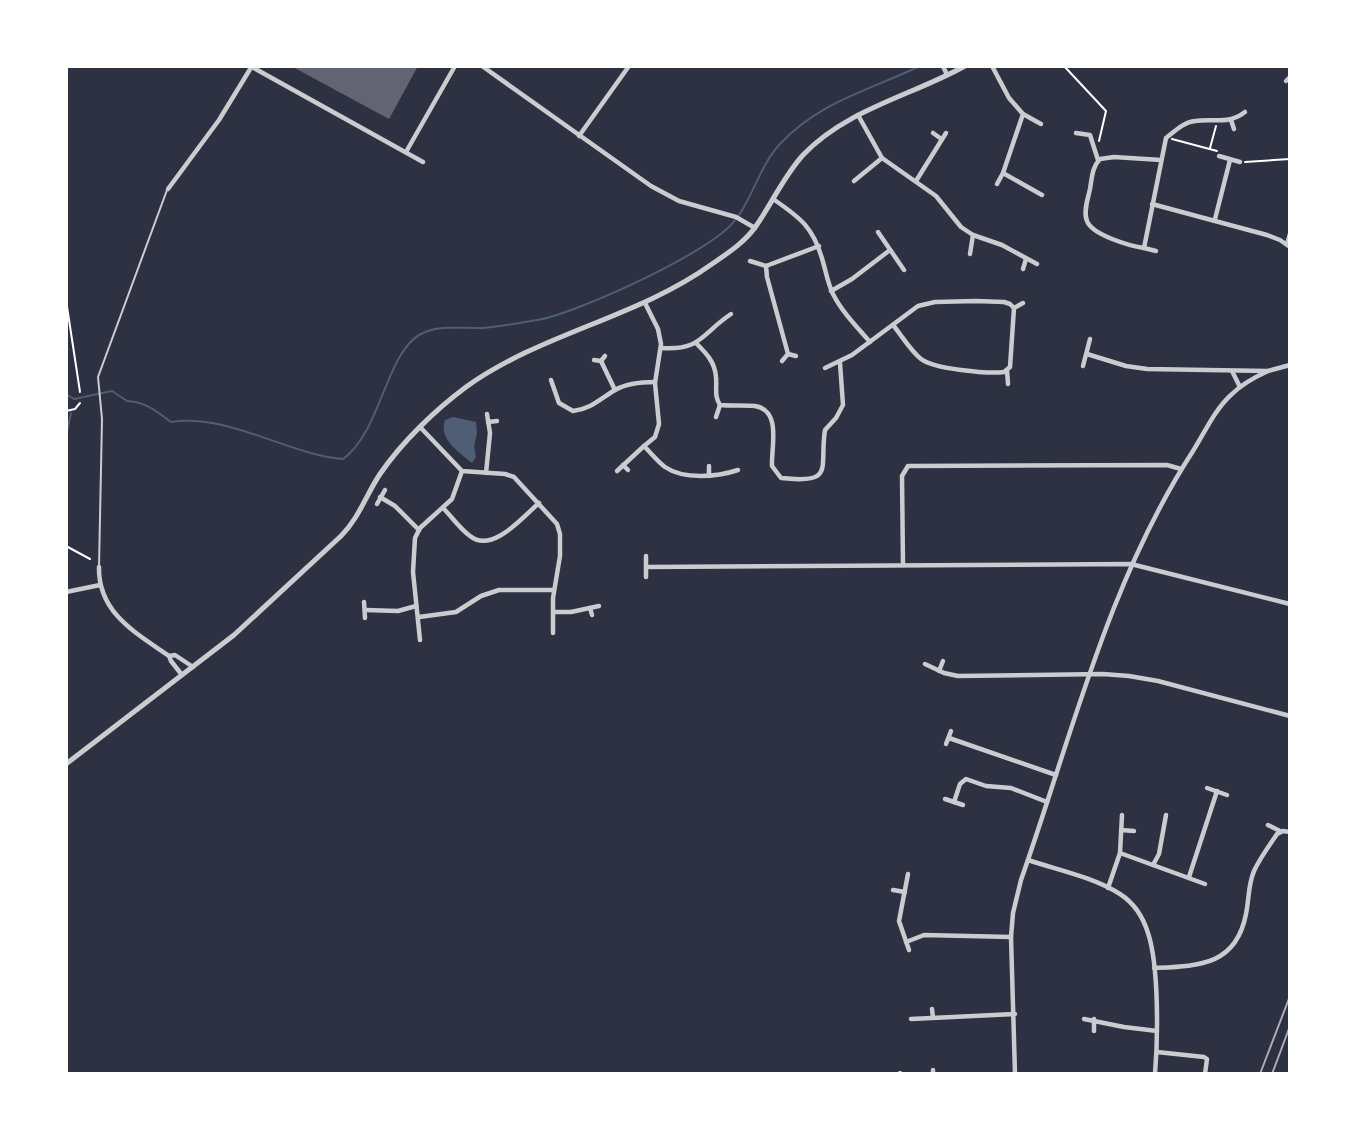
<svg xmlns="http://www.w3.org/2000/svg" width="1356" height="1140" font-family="'PT Sans',sans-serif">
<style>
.water{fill:#4f5d75}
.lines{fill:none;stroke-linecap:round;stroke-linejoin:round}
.stream{stroke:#4f5d75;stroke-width:2}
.building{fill:#626471}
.path{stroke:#fff;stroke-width:2}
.service{stroke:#caccd0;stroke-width:2}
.minor{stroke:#caccd0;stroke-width:4.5}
.tertiary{stroke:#caccd0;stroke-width:5}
.rail{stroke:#abadb3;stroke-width:2}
</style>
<rect width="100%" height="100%" fill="#2d3142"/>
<path class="water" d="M453 417 476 422 477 433 474 446 476 457 472 463C460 453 438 439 445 420Z"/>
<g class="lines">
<g class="stream">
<path d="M739 215C754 193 761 165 779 145 818 102 870 90 920 66"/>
<path d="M66 394 74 399 112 391 127 401C144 401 158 412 171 422 228 413 286 454 343 459 381 432 386 352 421 334 441 324 462 329 484 328 502 326 520 323 537 320 575 314 714 251 735 220"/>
<polyline points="66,436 71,413"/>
</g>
</g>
<polygon class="building" points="291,66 418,66 389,119"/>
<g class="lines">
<g class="path">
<polyline points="1064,66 1106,111 1099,141"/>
<polyline points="1172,139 1217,151"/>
<polyline points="1210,148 1216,126"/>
<polyline points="1245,162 1290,159"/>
<polyline points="66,300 80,392"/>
<polyline points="66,411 75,409 80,403"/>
<polyline points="66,546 90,559"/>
</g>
<polyline class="service" points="99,567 102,419 98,377 167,190"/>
<g class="minor">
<polyline points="482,66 651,186 679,201 736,217 755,228"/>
<polyline points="943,66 947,75"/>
<polyline points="992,66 1009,98 1023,114 1003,173 1042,195"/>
<polyline points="252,67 423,162"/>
<polyline points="1286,81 1290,77"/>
<polyline points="1023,114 1041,124"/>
<polyline points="858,115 882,158 936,196 961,227 973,235 1002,245 1037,264"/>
<polyline points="1231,120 1234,129"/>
<polyline points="933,133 940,138"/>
<polyline points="1076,133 1090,135 1098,160"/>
<polyline points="579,136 629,66"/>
<polyline points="406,152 455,66"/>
<polyline points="1219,156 1240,162"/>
<path d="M1161 160 1114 157 1100 159C1092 167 1092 178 1090 189 1088 198 1083 212 1087 221 1092 235 1130 246 1144 248L1166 138C1175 131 1184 122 1195 121 1214 118 1228 125 1245 112"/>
<polyline points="854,181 882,158"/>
<polyline points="916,181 946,133"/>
<polyline points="997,184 1003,173"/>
<polyline points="168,189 219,120 252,66"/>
<path d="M773 199C801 218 814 228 823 262 826 272 828 284 833 294 842 312 857 327 870 342"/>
<polyline points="1152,204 1267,235 1280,240 1290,247"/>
<polyline points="1215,219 1230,160"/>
<polyline points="878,232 904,270"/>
<polyline points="1287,244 1290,234"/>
<polyline points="1144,248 1156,251"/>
<polyline points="970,254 973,235"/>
<polyline points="750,261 766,266 819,246"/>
<polyline points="766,266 767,277 788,354"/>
<polyline points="1023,269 1026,259"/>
<polyline points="831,291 852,279 890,250"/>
<path d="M645 303 658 329 661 344 655 383 659 424 655 437 644 446C651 453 657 461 665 467 684 480 717 477 738 470"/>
<path d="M893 325C902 336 910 350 921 359 934 369 987 374 1004 372L1010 367 1014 308 1023 303"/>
<path d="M696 343C706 353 715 362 716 377 717 388 714 396 720 405 732 406 744 405 755 406 782 410 771 448 772 466L781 478C836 484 819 469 825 430L836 418 843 405 840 363"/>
<path d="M661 348C701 351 701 334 731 314"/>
<polyline points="1087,354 1126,366 1147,369 1268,371 1290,365"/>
<polyline points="594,360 601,361 605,356"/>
<polyline points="601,361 615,390"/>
<polyline points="782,361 788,354 796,356"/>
<polyline points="1083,366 1090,339"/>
<polyline points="825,368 852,355 918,306 935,302 976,301 1004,302 1010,304 1014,308"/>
<polyline points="1007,370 1008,384"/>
<polyline points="1232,371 1240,387"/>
<path d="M551 380 559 403 573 411C591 409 600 399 615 390 627 383 641 382 655 382"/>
<polyline points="716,417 720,405"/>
<polyline points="488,422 497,421"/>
<polyline points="421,428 462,471 505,474 514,477 557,524 560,534 560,556 553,598 553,633"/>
<polyline points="623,465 628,470"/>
<polyline points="709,466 709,475"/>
<polyline points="617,471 644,446"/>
<polyline points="486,473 490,433 487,414"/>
<polyline points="380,497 395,506 419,530"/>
<polyline points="377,504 385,490"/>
<path d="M443 508C452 517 460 529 470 536 492 554 523 517 539 503"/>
<polyline points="903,565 902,476 908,466 1167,465 1181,469"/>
<path d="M99 567C98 613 136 633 169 656L175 655 193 667"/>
<polyline points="646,567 1131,564 1290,604"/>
<polyline points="646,577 646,556"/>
<polyline points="66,592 100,585"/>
<polyline points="364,602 365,618"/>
<polyline points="590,608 592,615"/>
<polyline points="365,610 398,611 416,606"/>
<polyline points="553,612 571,612 599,606"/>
<polyline points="419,617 456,612 481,596 499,590 554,590"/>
<polyline points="420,640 413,572 415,538 420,528 452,499 462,471"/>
<polyline points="169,656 171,661 182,675"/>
<polyline points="925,664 944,673 958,676 1103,674 1129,676 1158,681 1290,716"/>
<polyline points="939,671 943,661"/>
<polyline points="949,738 1056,775"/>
<polyline points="946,744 951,731"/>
<polyline points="1207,788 1227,795"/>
<polyline points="945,799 963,805"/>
<polyline points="954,802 960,784 966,779 986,786 1011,788 1047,802"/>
<polyline points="1268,825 1280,831"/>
<polyline points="1121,830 1134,831"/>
<polyline points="1120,853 1205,884"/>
<path d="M1028 860C1058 870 1093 877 1120 894 1134 903 1143 917 1148 933 1159 966 1158 1038 1155 1074"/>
<polyline points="1153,865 1159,854 1166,815"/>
<polyline points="908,874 899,921 909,950"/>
<polyline points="1189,877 1217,791"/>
<polyline points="1108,888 1120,853 1122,815"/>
<polyline points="893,890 905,892"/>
<polyline points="906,942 924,935 1011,937"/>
<path d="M1154 968C1198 966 1236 966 1246 914 1249 900 1248 885 1254 871 1260 858 1269 846 1277 834L1283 831 1290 832"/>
<polyline points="932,1009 933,1018"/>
<polyline points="911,1019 1015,1014"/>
<polyline points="1084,1019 1124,1027 1157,1031"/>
<polyline points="1094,1019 1094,1031"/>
<polyline points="1157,1052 1204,1057 1207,1059 1205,1074"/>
<polyline points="900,1074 900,1073"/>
<polyline points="933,1074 933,1070"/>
<path d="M1015 1074 1011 937 1013 913 1021 880C1072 735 1108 582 1193 451 1205 432 1215 409 1232 394 1242 384 1255 377 1268 371"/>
</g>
<path class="tertiary" d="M66 764 234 635 341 536C359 518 366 495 380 474 402 442 435 410 466 387 541 333 637 318 712 264 728 253 745 242 756 226 772 203 784 176 803 155 847 109 911 96 965 66"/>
<g class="rail">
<polyline points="1260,1074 1290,996"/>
<polyline points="1272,1074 1290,1026"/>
</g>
</g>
<rect width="1356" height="1140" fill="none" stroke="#ffffff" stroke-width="136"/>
</svg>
